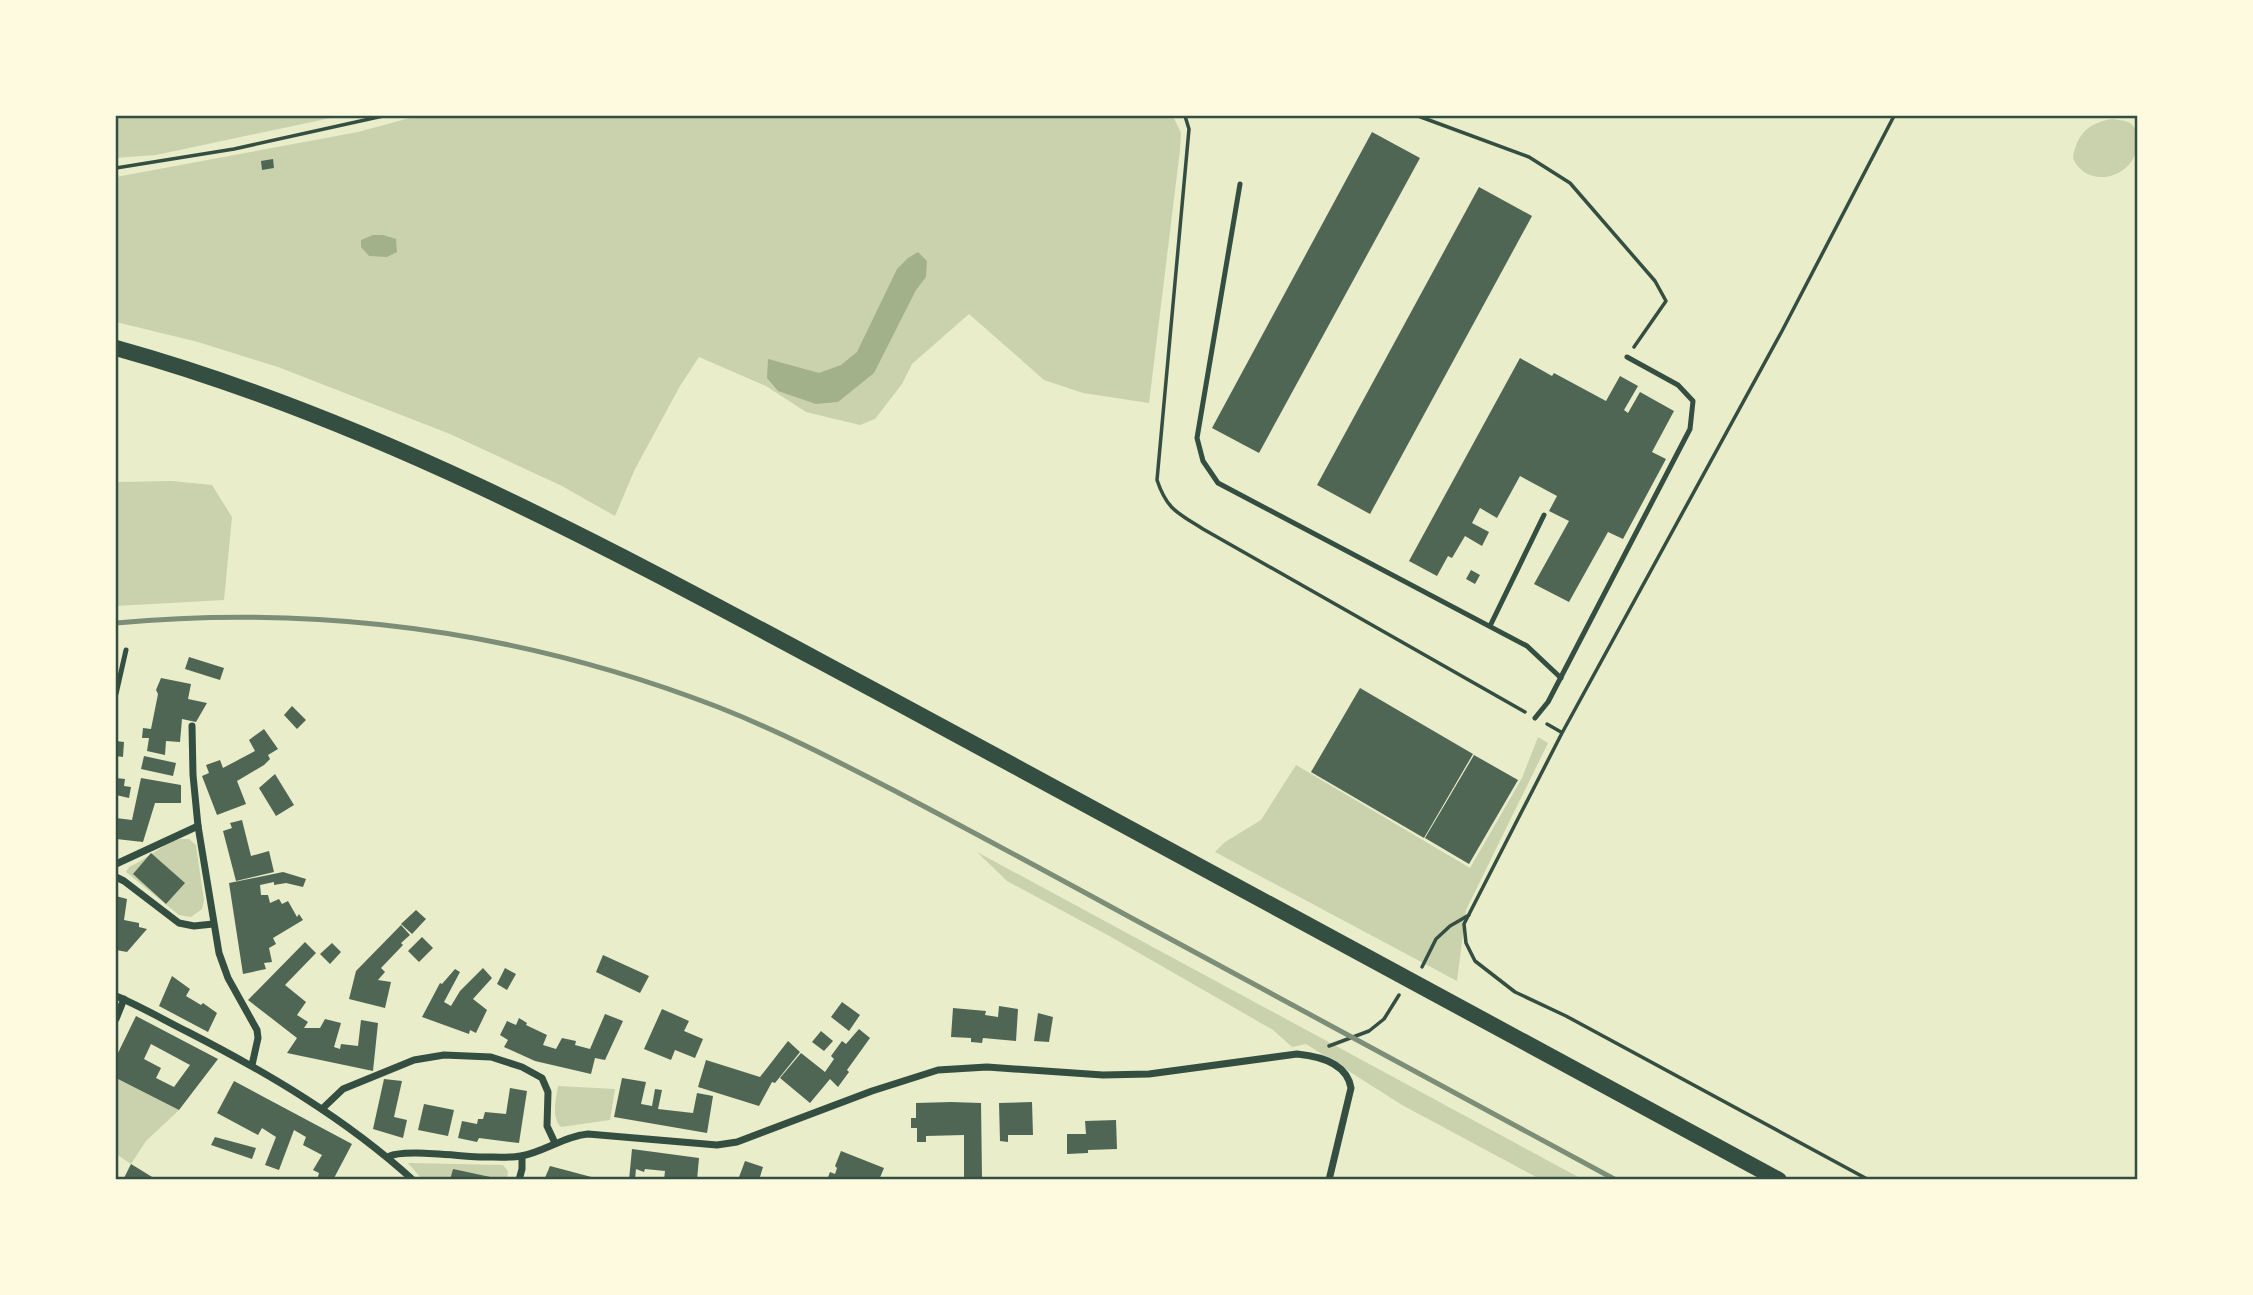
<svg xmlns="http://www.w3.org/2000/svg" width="2253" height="1295" font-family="Cabin,sans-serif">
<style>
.green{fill:#cad2ad}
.water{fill:#a3b18a}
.building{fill:#4f6655;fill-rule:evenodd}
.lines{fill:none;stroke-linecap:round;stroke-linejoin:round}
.path{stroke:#344e41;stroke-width:3.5}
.service{stroke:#344e41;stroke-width:5}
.minor{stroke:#344e41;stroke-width:7}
.primary{stroke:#344e41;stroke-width:16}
.rail{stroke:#7c8e77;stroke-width:5}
.neatline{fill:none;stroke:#344e41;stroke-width:2.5}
</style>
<rect width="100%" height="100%" fill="#e9edc9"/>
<g class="green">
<polygon points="116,116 340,116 156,155 116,158"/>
<polygon points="417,116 1173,116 1181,133 1180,150 1149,403 1083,393 1044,380 969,314 912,364 902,384 875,419 860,425 806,412 766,386 699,357 680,386 635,469 615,516 562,486 450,434 278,367 198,342 116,322 116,177 358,132"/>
<path d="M2112 119C2117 120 2123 120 2128 122 2135 125 2137 133 2137 141 2139 177 2087 192 2073 158 2077 134 2088 123 2112 119Z"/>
<polygon points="172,481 212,485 232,517 224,600 116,606 116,482"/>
<polygon points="1538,737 1548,743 1466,910 1457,981 1215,852 1225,842 1261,820 1296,765 1470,868 1522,778"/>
<path d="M180 839H189L196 845 204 901 202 909 191 917 179 915 126 872 129 867C147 859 161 845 180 839Z"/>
<polygon points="977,852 1582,1179 1540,1179 1402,1105 1306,1044 1292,1047 1273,1030 1113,938 1007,881"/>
<polygon points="116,1078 179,1110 146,1141 131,1164 116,1154"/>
<path d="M558 1086 615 1089 610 1120 561 1127C551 1117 556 1099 558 1086Z"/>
<polygon points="408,1163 503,1165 508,1171 507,1179 422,1179"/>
</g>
<g class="water">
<polygon points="373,235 383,235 396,239 397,252 387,257 369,256 361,247 361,240"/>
<polygon points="918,252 927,261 926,277 916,290 874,373 838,402 816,404 778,391 767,378 768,359 819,373 841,365 857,352 897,269 908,258"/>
</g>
<g class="building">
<polygon points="1372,132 1420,158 1259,453 1212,428"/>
<polygon points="273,159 274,168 262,170 261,161"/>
<polygon points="1479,187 1532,216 1370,514 1317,485"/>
<polygon points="1520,358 1552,376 1554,373 1606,401 1620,376 1638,386 1624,410 1628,413 1640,392 1674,411 1652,452 1666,459 1623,539 1608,532 1569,602 1534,584 1569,521 1549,511 1557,496 1520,476 1497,518 1480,508 1472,523 1489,532 1482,546 1465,536 1452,558 1448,556 1437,576 1409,561"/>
<polygon points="1471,570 1480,575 1475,584 1466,579"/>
<polygon points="189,657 224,668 220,680 185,669"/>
<polygon points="161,678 191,684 188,699 207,703 196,722 182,719 180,742 166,741 165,755 147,751 149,738 142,738 143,728 151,729 158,694 156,690"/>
<polygon points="1360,688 1473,754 1424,838 1311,772"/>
<polygon points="292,706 306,720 297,729 284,715"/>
<polygon points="264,729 278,749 268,755 270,759 264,765 237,781 246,804 217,815 202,776 209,773 206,765 220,760 223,768 255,751 249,740"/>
<polygon points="116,741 124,742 123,757 116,756"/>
<polygon points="1474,755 1518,780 1469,864 1425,838"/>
<polygon points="144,756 176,763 173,776 141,769"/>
<polygon points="275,774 294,805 276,816 259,788"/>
<polygon points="116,778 125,779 124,786 131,787 129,798 116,795"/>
<polygon points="141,778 181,785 181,803 155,803 143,842 116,839 116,818 132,820"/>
<polygon points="242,820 251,856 269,851 274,872 236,881 223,831 232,828 230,823"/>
<polygon points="151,853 185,883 166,904 133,874"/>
<polygon points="283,872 306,879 303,887 286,883 274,885 274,882 260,885 261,895 268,895 270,903 279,899 282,904 288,901 297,917 299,914 303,920 273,938 276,944 269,948 272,962 264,963 266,969 243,974 229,883"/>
<polygon points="116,896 127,899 124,920 139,923 139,927 147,929 127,952 116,950"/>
<polygon points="416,910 426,919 412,934 401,924"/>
<polygon points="401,925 410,935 401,943 403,945 381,968 385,972 378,980 391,982 385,1008 349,999 356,971"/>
<polygon points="422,937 433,948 419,962 408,951"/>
<polygon points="305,942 316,953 285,985 306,1002 297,1015 308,1022 304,1028 320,1028 325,1019 341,1023 334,1047 340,1049 341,1044 358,1046 361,1020 378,1023 373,1071 287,1053 297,1038 248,1000"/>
<polygon points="332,943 341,952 330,964 320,954"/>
<polygon points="603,955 649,976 640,993 596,972"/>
<polygon points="483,968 492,978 473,999 487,1010 476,1033 470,1030 469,1034 422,1017 440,983 442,984 455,969 460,972 444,1002 451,1006 460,991"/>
<polygon points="505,968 516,974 507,990 497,984"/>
<polygon points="172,976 190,989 186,996 201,1005 203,1003 217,1013 208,1032 159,1006"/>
<polygon points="842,1002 860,1015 849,1031 831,1017"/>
<polygon points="999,1006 1018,1009 1016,1041 983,1038 982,1043 971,1042 971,1038 951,1037 953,1008 986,1011 985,1015 998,1017"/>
<polygon points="662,1009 689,1021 684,1031 703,1039 695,1058 675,1050 671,1060 644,1049"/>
<polygon points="1038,1013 1053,1017 1049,1042 1034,1041"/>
<polygon points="605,1014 623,1021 605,1060 595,1058 591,1074 535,1061 504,1047 508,1040 500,1035 507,1021 516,1025 519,1018 527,1023 526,1025 547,1035 543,1045 556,1049 562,1038 576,1041 575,1045 590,1049"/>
<path d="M136 1016 218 1059 179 1110 116 1078V1057ZM151 1044 190 1065 174 1087 156 1078 161 1068 144 1059Z"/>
<polygon points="859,1029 870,1038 847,1070 849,1072 838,1087 830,1079 810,1103 780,1078 801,1053 825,1072 834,1059 831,1056 842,1041 846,1044"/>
<polygon points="821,1031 833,1041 824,1051 812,1042"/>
<polygon points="788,1041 800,1052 775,1083 772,1082 759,1106 698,1087 706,1060 760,1077"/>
<polygon points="622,1078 646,1082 641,1104 652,1106 655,1089 662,1090 658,1109 693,1113 697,1093 713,1096 707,1133 614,1117"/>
<polygon points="384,1079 402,1081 394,1117 407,1120 403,1138 373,1129"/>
<polygon points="234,1081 352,1144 333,1180 317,1180 319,1173 313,1170 322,1155 303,1145 306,1137 294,1130 279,1170 265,1165 276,1137 262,1128 258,1135 217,1113"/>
<polygon points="510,1088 527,1091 519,1143 479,1138 477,1142 458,1138 462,1121 477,1124 478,1119 483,1119 485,1112 506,1114"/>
<polygon points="951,1102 981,1103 982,1178 964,1178 964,1135 926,1136 926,1142 917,1142 917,1128 911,1128 911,1118 916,1118 916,1103"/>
<polygon points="1032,1102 1033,1135 1008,1135 1008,1142 1000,1141 999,1103"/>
<polygon points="424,1104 454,1110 448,1136 418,1130"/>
<polygon points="1116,1120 1117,1149 1088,1150 1088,1153 1067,1154 1067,1134 1086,1134 1085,1121"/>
<polygon points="215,1137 256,1148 252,1159 211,1145"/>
<polygon points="632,1149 699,1158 697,1180 664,1180 665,1171 645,1169 644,1172 636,1169 635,1180 629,1180"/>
<polygon points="841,1151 884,1168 879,1180 827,1180 830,1172 835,1174 837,1168 835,1166"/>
<polygon points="745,1161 763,1167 759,1180 738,1180"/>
<polygon points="131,1164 157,1180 123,1180"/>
<polygon points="550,1166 599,1179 599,1180 544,1180"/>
<polygon points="453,1169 495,1178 495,1180 450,1180"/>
</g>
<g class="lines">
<g class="path">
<path d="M1185 116 1189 129 1157 480C1167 510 1178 513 1203 529L1525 712"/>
<polyline points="1418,116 1529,157 1570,183 1655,281 1666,301 1634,347"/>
<polyline points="116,168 234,149 383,116"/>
<polyline points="1547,724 1561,732"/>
<polyline points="1422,967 1436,939 1450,926 1469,915"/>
<polyline points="1329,1046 1369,1031 1384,1019 1399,995"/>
<polyline points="1869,1180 1566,1016 1515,992 1475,961 1466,943 1464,924 1562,733 1782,331 1894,116"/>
</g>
<g class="service">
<polyline points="1240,184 1197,438 1203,461 1218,483 1527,646 1561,678"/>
<polyline points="1490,626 1544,515"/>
<polyline points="116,694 126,650"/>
<polyline points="1535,718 1548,702 1690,429 1693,401 1678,385 1627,357"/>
</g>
<g class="minor">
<polyline points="192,726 193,775 198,826 219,953 228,978 257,1030 258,1038 252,1065"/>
<polyline points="116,864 198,826"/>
<polyline points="116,877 124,881 179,923 194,926 213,924"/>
<path d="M116 996C140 1006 164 1020 188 1032 268 1073 346 1119 413 1180"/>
<polyline points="116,1019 124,999"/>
<polyline points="322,1109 343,1089 414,1060 444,1055 491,1057 522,1067 542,1078 548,1092 547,1126 555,1143"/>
<path d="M388 1157C402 1148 463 1157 484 1157 496 1157 510 1158 521 1156 544 1152 564 1136 588 1134L717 1145 737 1142 872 1091 938 1070 987 1067 1103 1075 1149 1074 1297 1054C1318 1056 1347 1063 1351 1088L1329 1180"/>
<polyline points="519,1180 522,1169 522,1156"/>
</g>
<path class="primary" d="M116 348C393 425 645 568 898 703 1192 861 1485 1021 1779 1180"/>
<path class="rail" d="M116 623C322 604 524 632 718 707 779 731 837 761 895 791 973 832 1049 873 1126 915 1289 1003 1452 1091 1616 1180"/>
</g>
<rect width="2253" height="1295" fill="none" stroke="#fefae0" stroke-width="234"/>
<rect x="117" y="117" width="2019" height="1061" class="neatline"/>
</svg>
